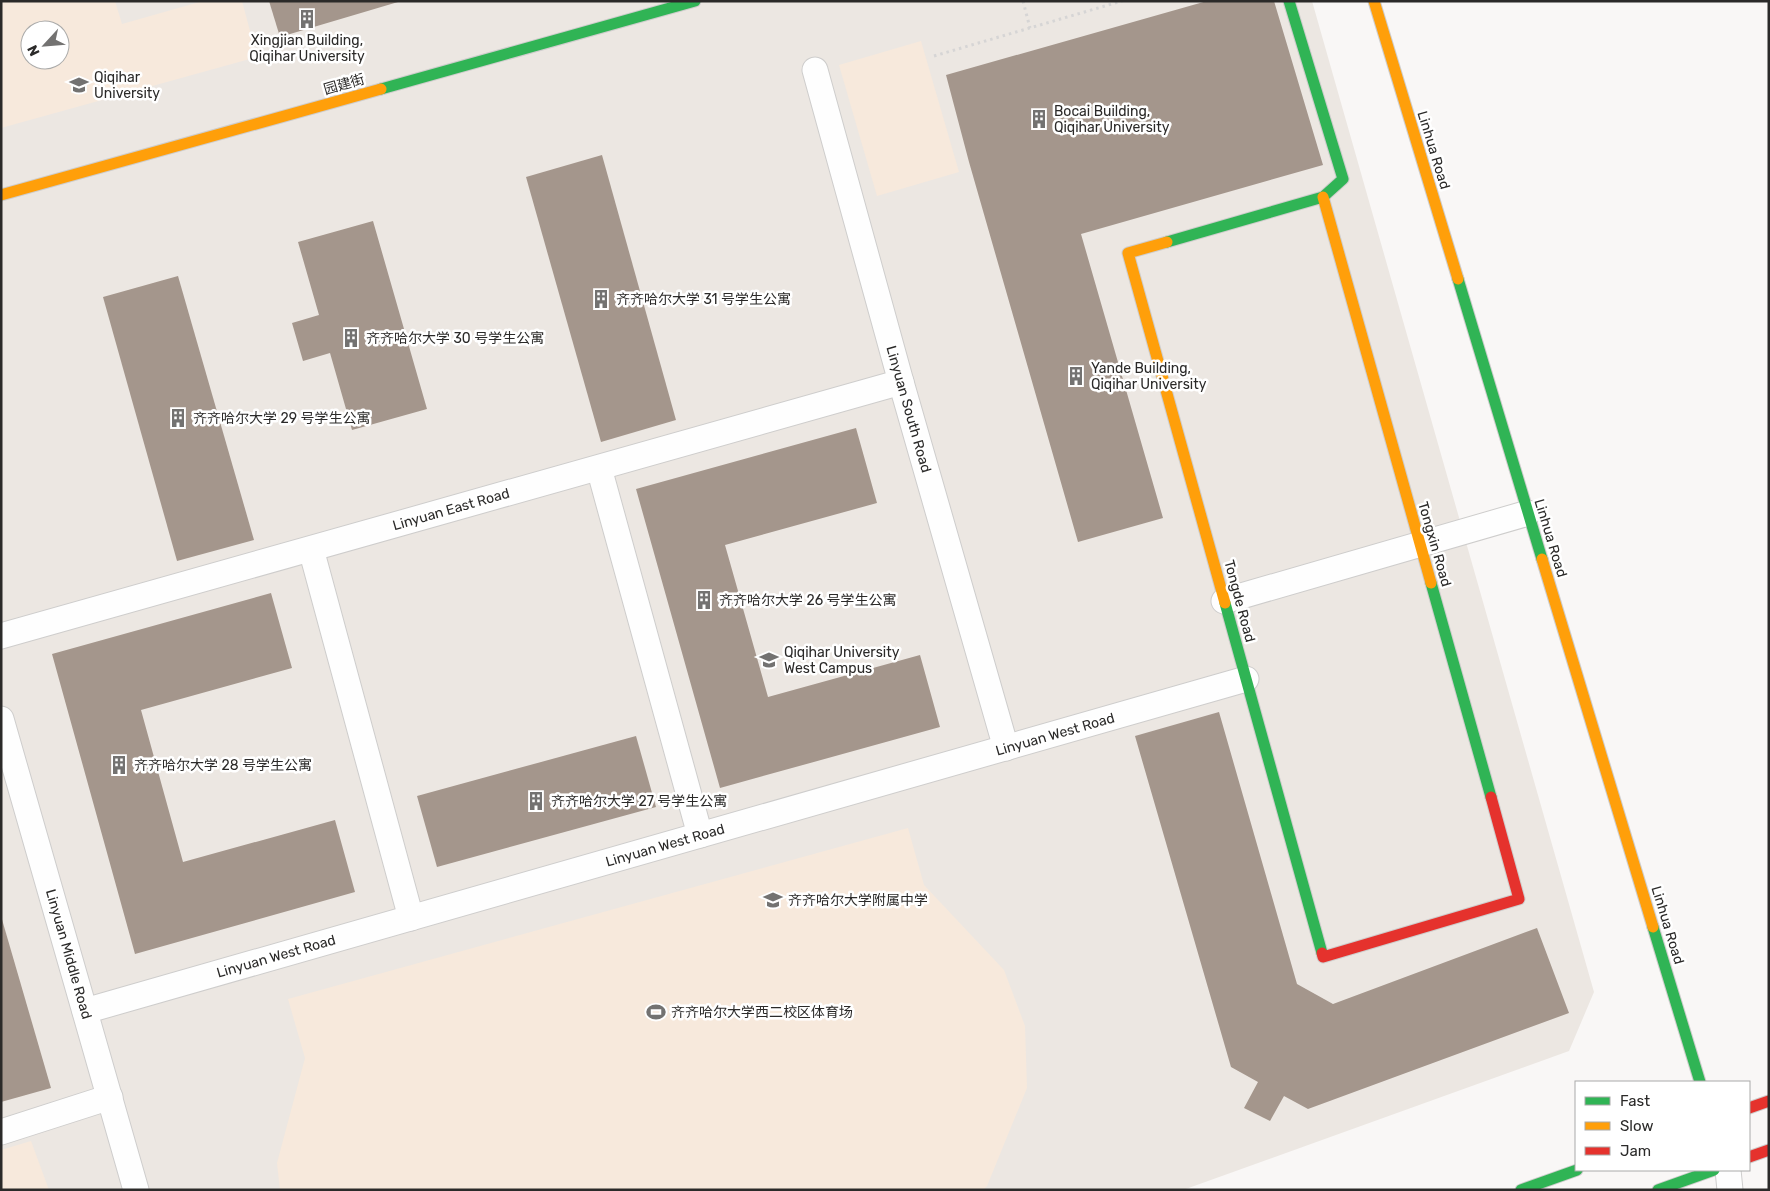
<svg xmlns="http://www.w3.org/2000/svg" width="1770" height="1191" font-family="Rubik,'Noto Sans SC',sans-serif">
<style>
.built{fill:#ece7e2;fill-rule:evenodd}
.green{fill:#f7e9dc;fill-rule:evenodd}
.building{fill:#a4968c}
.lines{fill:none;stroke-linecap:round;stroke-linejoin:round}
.street-casing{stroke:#cecdcc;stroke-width:27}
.fast-casing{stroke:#cecdcc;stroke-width:13}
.slow-casing{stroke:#cecdcc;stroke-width:13}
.jam-casing{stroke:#cecdcc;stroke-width:13}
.path{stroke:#d6d5d5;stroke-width:3;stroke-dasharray:2.5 4;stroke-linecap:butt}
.street{stroke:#fefefe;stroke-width:25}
.fast{stroke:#30b455;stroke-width:11}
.slow{stroke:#ff9f0a;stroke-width:11}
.jam{stroke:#e5322d;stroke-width:11}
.labels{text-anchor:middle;stroke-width:5;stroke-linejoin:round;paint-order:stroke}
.poi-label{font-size:14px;fill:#2b2a29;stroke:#fff;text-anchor:start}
.street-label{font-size:14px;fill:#2b2a29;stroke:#fff}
</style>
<rect width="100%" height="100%" fill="#f9f7f6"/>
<path class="built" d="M1 1H1312L1594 992 1569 1051 1183 1190H1ZM30 30H60V60H30Z"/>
<g class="green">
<path d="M1 1H115L122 24 203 1H242L257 57 1 128ZM30 30H60V60H30Z"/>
<polygon points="921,41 959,172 877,196 839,65"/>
<polygon points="908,828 924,885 1004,970 1025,1026 1027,1088 987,1186 983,1190 280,1190 277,1163 305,1058 288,999"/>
<polygon points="31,1141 49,1190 1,1190 1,1150"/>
</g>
<g class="building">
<polygon points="269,1 398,1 398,2 280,37"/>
<polygon points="1207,1 1274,1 1323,165 1081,234 1163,518 1078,542 969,162 946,75"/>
<polygon points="602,155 676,420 601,442 526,177"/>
<polygon points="373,221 427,409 352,430 330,353 303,361 292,323 319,315 298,242"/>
<polygon points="178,276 254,540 177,561 103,297"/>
<polygon points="856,428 877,503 725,545 768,697 920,655 940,727 720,788 636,489"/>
<polygon points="271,593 292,668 141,710 183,862 335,820 355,892 135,954 52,654"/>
<polygon points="1219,712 1297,984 1333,1004 1537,928 1569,1013 1308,1109 1284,1096 1270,1121 1244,1108 1258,1082 1231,1067 1135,736"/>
<polygon points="636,736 656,807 437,867 417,796"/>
<polygon points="1,916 51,1088 1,1102"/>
</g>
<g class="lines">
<g class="street-casing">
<g id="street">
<polyline points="815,70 901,382 1006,748"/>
<polyline points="599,468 700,835"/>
<polyline points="311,549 411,918"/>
<polyline points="1224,601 1528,513"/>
<polyline points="1,636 901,382"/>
<polyline points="1,719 136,1190"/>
<polyline points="85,1011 1246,679"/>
<polyline points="1,1132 110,1097"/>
<polyline points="1728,1170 1730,1190"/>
</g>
</g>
<g class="fast-casing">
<g id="fast">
<polyline points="381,89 695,1"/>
<polyline points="1167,242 1323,197 1343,179 1289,1"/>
<polyline points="1458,279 1542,559"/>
<polyline points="1431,583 1491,797"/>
<polyline points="1225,603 1322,953"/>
<polyline points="1653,927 1700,1082"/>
<polyline points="1521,1190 1577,1170"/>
<polyline points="1658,1190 1714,1170"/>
</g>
</g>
<g class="slow-casing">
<g id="slow">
<polyline points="1374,1 1458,279"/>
<polyline points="1,195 381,89"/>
<polyline points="1323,197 1431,583"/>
<polyline points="1167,242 1128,253 1225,603"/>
<polyline points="1542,559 1653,927"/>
</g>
</g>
<g class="jam-casing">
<g id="jam">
<polyline points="1322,953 1323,957 1519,899 1491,797"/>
<polyline points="1749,1108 1769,1101"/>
<polyline points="1749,1157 1769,1150"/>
</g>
</g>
<g class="path">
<polyline points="1023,1 1030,28"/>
<polyline points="934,56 1122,1"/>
</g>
<use href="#street" class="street"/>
<use href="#fast" class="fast"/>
<use href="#slow" class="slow"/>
<use href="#jam" class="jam"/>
</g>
<defs>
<g id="building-bare" transform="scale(1.5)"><path d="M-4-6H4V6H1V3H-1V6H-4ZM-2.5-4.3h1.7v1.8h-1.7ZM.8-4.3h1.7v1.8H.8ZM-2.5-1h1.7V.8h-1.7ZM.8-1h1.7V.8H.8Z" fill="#737271" stroke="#fff" stroke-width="2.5" paint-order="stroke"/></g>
<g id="university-bare" transform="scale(1.5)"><path d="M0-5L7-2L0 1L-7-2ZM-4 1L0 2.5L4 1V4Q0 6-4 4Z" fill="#737271" stroke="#fff" stroke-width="2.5" paint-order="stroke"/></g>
<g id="school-bare" transform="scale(1.5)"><path d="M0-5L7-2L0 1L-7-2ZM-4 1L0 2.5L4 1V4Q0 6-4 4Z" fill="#737271" stroke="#fff" stroke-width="2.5" paint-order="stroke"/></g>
<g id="stadium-bare" transform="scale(1.5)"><path d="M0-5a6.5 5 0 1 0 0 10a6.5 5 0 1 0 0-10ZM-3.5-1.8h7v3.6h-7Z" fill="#737271" stroke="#fff" stroke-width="2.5" paint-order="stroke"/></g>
</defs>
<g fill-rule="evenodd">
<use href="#building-bare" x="307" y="19"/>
<use href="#university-bare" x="79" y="85"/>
<use href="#building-bare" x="1039" y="119"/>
<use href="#building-bare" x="601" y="299"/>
<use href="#building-bare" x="351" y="338"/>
<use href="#building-bare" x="1076" y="376"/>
<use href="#building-bare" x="178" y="418"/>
<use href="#building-bare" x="704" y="600"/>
<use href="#university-bare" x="769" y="660"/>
<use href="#building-bare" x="119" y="765"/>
<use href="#building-bare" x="536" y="801"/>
<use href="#school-bare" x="773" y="900"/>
<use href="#stadium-bare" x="656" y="1012"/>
</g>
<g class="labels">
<g class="poi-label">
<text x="307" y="45" text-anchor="middle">Xingjian Building,<tspan x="307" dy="16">Qiqihar University</tspan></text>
<text x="94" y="82">Qiqihar<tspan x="94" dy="16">University</tspan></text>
<text x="1054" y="116">Bocai Building,<tspan x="1054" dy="16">Qiqihar University</tspan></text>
<text x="616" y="304">齐齐哈尔大学 31 号学生公寓</text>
<text x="366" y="343">齐齐哈尔大学 30 号学生公寓</text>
<text x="1091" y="373">Yande Building,<tspan x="1091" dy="16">Qiqihar University</tspan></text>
<text x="193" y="423">齐齐哈尔大学 29 号学生公寓</text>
<text x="719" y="605">齐齐哈尔大学 26 号学生公寓</text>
<text x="784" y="657">Qiqihar University<tspan x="784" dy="16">West Campus</tspan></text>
<text x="134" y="770">齐齐哈尔大学 28 号学生公寓</text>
<text x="551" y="806">齐齐哈尔大学 27 号学生公寓</text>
<text x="788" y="905">齐齐哈尔大学附属中学</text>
<text x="671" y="1017">齐齐哈尔大学西二校区体育场</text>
</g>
<g class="street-label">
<text transform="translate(344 84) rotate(-16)" y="5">园建街</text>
<text transform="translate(1434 150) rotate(73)" y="5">Linhua Road</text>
<text transform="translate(909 409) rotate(74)" y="5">Linyuan South Road</text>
<text transform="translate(451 509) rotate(-16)" y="5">Linyuan East Road</text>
<text transform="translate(1551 538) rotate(73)" y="5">Linhua Road</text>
<text transform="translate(1435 544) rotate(74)" y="5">Tongxin Road</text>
<text transform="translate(1240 601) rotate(75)" y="5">Tongde Road</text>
<text transform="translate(1055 734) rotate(-16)" y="5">Linyuan West Road</text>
<text transform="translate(665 845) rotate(-16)" y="5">Linyuan West Road</text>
<text transform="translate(1668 925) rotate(73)" y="5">Linhua Road</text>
<text transform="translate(69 954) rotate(74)" y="5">Linyuan Middle Road</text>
<text transform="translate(276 956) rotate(-16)" y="5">Linyuan West Road</text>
</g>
</g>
<rect width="1770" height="1191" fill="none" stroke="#2b2a29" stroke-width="5"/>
<rect x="1575" y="1081" width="175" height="90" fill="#ffffff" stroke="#aaaaa9"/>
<rect x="1585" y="1097" width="25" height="8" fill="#30b455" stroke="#aaaaa9"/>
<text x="1620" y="1106" font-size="15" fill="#2b2a29">Fast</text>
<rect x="1585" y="1122" width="25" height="8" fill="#ff9f0a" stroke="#aaaaa9"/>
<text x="1620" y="1131" font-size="15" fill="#2b2a29">Slow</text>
<rect x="1585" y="1147" width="25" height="8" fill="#e5322d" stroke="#aaaaa9"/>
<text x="1620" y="1156" font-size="15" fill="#2b2a29">Jam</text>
<g transform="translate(45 45) rotate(244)"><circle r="24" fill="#ffffff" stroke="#aaaaa9"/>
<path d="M0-4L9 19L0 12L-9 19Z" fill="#737271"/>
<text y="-8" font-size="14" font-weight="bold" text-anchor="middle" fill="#2b2a29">N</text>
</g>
</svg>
